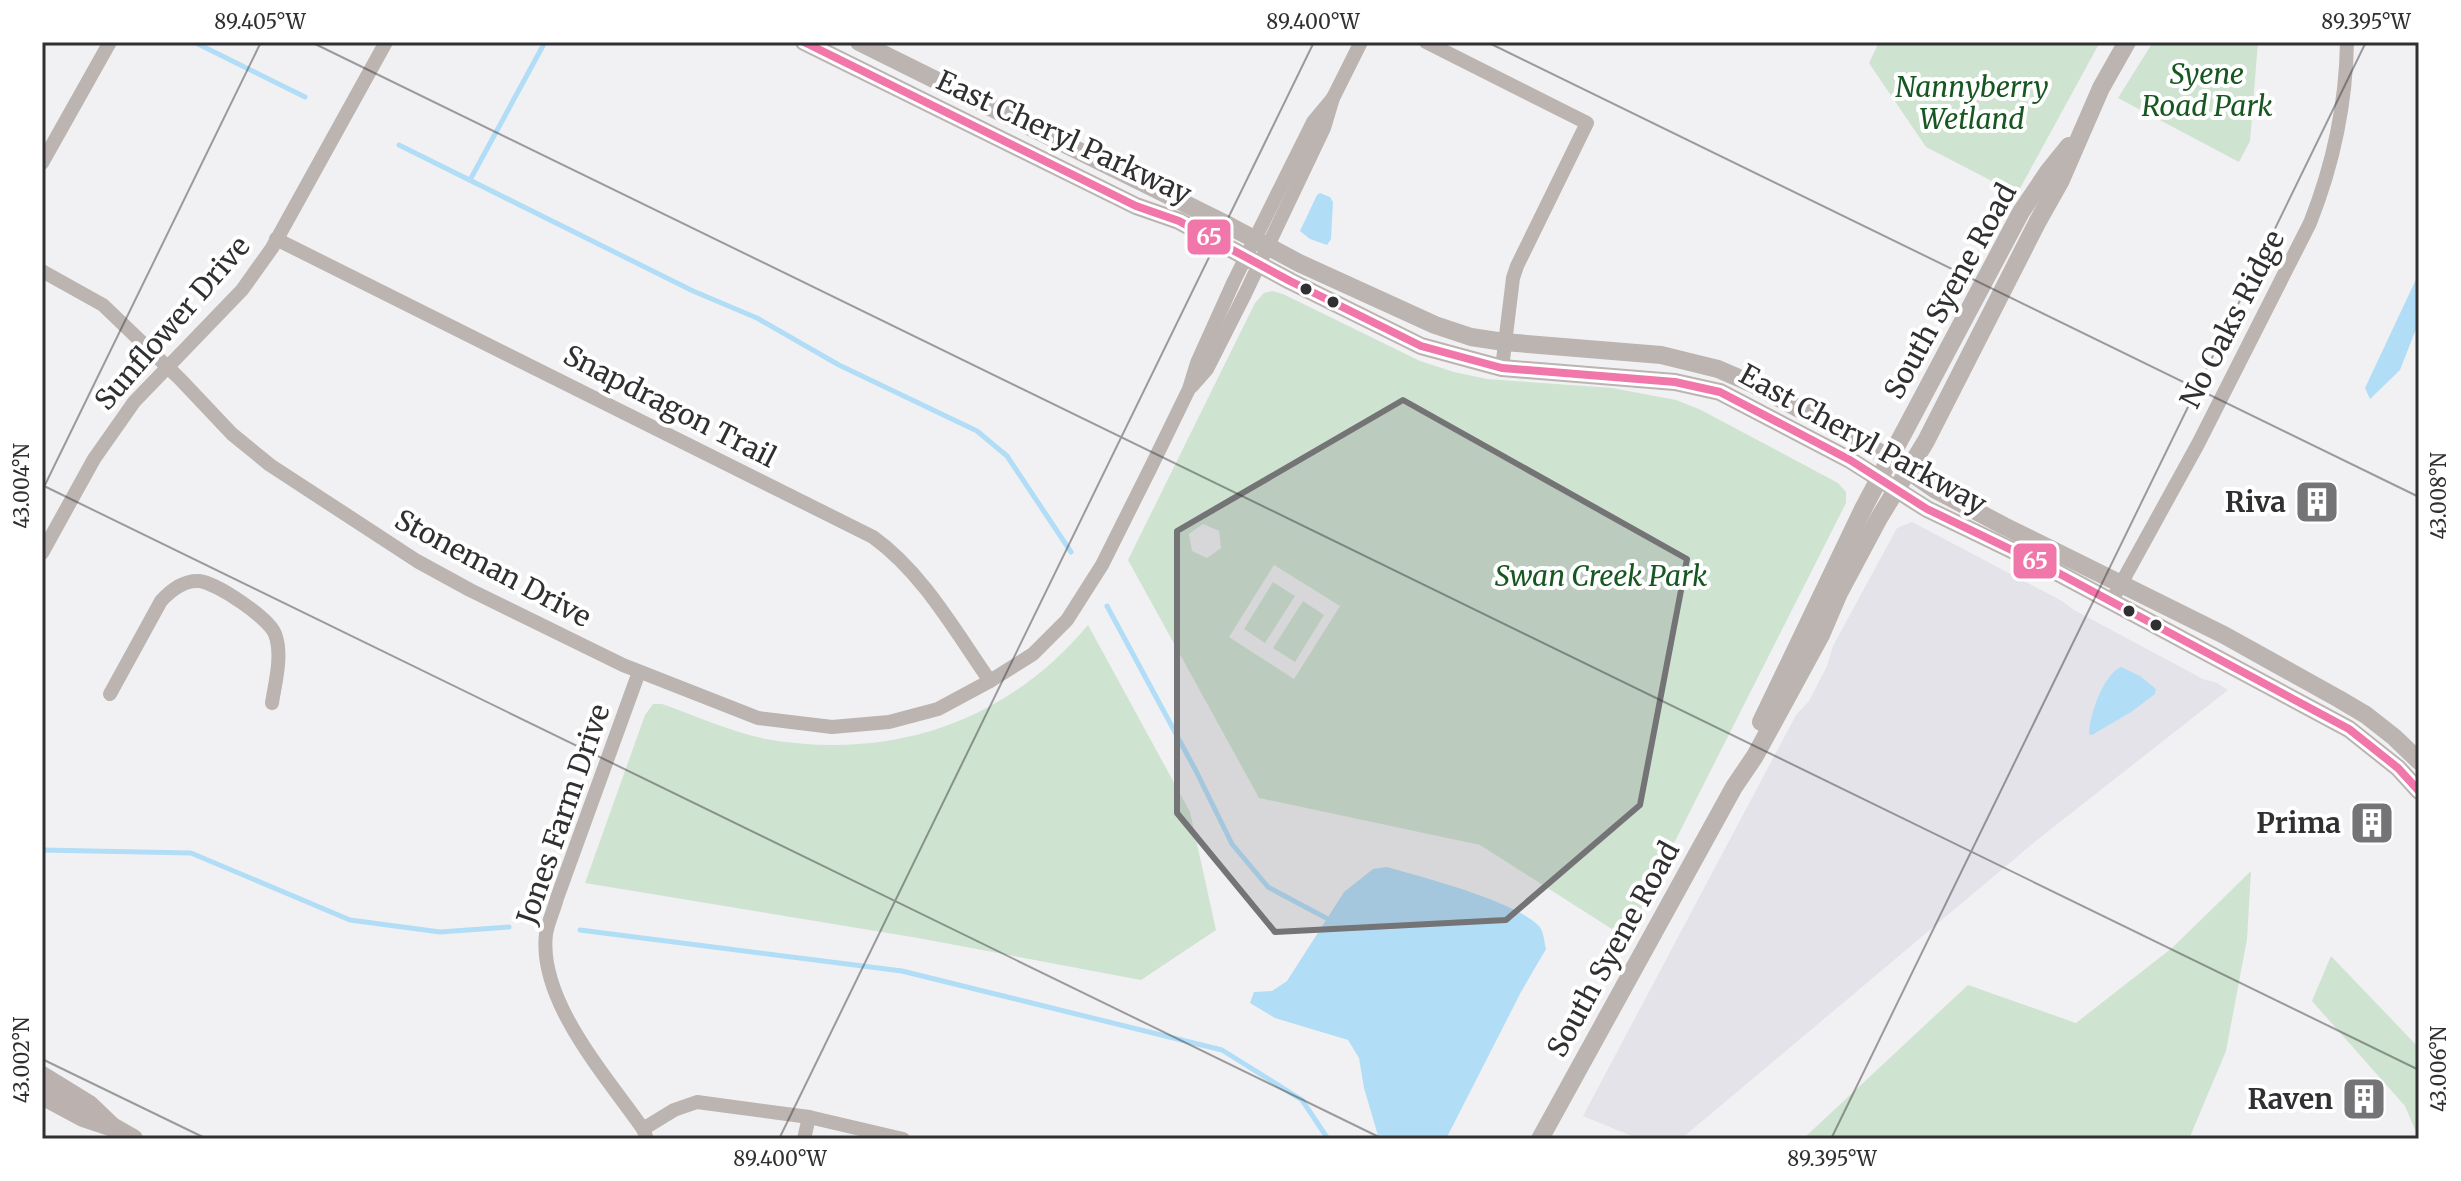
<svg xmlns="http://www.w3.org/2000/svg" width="2461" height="1181" font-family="Merriweather,serif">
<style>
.built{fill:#e3e3e9}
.green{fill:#cee3d0;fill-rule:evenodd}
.water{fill:#b1ddf7}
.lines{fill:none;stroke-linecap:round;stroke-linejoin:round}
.stream{stroke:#b1ddf7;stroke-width:5}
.minor{stroke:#bbb4b1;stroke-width:14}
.tertiary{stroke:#bbb4b1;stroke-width:18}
.secondary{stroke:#bbb2b0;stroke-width:20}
.bus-1-casing{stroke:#fff;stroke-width:14}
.bus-1{stroke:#f177aa;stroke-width:8}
.marked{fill:#747476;fill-opacity:0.2;stroke:#747476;stroke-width:6;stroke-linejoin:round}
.ticks{fill:none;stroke:#303032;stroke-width:2;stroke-opacity:0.45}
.bus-dot{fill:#303032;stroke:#fff;stroke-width:3}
.labels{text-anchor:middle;stroke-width:8;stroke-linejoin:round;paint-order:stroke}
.park-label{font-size:28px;font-style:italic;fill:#175721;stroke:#fff}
.street-label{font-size:28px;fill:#303032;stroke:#fff}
.poi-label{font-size:28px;font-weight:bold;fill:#303032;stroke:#fff;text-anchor:end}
.line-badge{stroke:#fff;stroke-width:3}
.badge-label{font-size:22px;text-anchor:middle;font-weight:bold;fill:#fff}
.neatline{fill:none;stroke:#303032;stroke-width:3}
.ticks-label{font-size:20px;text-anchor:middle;fill:#303032}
</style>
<rect width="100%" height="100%" fill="#f1f1f3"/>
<polygon class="built" points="1912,522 2062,601 2074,610 2203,679 2217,683 2228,690 2037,840 1681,1139 1639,1139 1583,1116 1796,715 1809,701 1827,666 1833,646 1897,528"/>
<g class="green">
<polygon points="1879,42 2100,42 2017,194 1926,147 1869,63"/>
<polygon points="2153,42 2258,42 2250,141 2239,162 2118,98"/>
<path d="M1272 291 1283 294 1420 361 1454 372 1487 379 1612 388 1676 400 1701 410 1838 483 1846 492V503L1626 938 1480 845 1259 798 1128 560 1255 303 1264 293ZM1203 524 1219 531 1221 548 1207 558 1192 551 1189 534ZM1274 565 1340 606 1294 679 1229 637Z"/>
<polygon points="1273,582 1295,596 1265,643 1244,629"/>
<polygon points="1303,601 1324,615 1295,662 1273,648"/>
<path d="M1088 625 1190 812 1216 930 1141 980 918 938 585 883 645 715 653 704H662C696 716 731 732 766 739 891 761 1006 723 1088 625Z"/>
<polygon points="2251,871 2247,939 2226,1051 2189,1139 1803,1139 1968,985 2076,1023 2172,948"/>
<polygon points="2331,956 2419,1048 2419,1139 2405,1106 2312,1001"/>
</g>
<g class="water">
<polygon points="1320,193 1330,197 1333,202 1331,239 1327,245 1310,239 1300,231 1317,195"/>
<polygon points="2419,273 2416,329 2400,370 2370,399 2365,388"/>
<path d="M2121 667 2140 676 2156 689 2155 694 2131 712 2092 735 2089 734C2089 715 2104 674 2121 667Z"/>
<path d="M1387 867C1422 877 1515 901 1539 926 1544 931 1544 942 1546 949L1521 992 1446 1139H1379L1364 1088 1359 1058 1348 1040 1275 1018 1250 1003 1254 992 1272 991 1287 981 1344 892 1373 869Z"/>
</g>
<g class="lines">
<g class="stream">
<polyline points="194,42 305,97"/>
<polyline points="399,145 693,291 757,318 839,365 977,431 1007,456 1071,552"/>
<polyline points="470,180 545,42"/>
<polyline points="1107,606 1196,771 1232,844 1268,887 1326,918"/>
<polyline points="42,850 191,853 350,920 440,932 509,927"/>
<polyline points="580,930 902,971 1222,1050 1302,1100 1328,1139"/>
</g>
<g class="minor">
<polyline points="1426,42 1587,123 1517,266 1513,278 1502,368"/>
<polyline points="42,163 110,42"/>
<path d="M276 239 873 537C923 573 955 631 990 681"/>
<polyline points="42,271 103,305 180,379 232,434 270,465 417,561 470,590 623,665 758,718 832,727 889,722 938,709 990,681 1033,654 1067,620 1102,565 1150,469 1189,389 1197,363 1234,281 1313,122 1333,98"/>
<polyline points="1192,386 1207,369 1245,294 1324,128 1333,98 1361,42"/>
<polyline points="42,553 94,459 134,402 242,290 272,248 386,42"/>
<path d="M2111 602 2198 444 2310 223C2333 165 2346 105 2347 42"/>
<path d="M639 672 557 898C554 910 548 922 546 934 538 1001 607 1077 643 1129L647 1139"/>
<path d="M110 694 161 601C171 590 183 580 199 581 217 583 269 618 275 634 283 655 275 683 272 703"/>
<polyline points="643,1129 674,1110 697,1102 809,1117 903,1139"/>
<polyline points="804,1139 809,1117"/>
</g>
<g class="tertiary">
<polyline points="804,42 1136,206 1179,221 1290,281 1421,346 1502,368 1675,382 1720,392 1850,460 1927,509 2047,567 2349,729 2398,768 2419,791"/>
<polyline points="859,42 1224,223 1299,263 1435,325 1471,337 1504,342 1661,355 1718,369 1755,385 1890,458 1936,490 2004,526 2224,635 2339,699 2366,715 2394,737 2419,761"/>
<polyline points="1761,722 1863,509 2021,212 2048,172 2069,146"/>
<polyline points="1540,1139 1734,787 1755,756 1821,635 1839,593 1879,518 1926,441 2038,221 2061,180 2101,88 2127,42"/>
</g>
<g class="secondary">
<polyline points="42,1076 89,1105 112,1127 133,1139"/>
<polyline points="42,1095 83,1117 107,1125"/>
</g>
<g class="bus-1-casing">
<polyline id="bus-1" points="804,42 1136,206 1179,221 1290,281 1421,346 1502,368 1675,382 1720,392 1850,460 1927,509 2047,567 2349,729 2398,768 2419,791"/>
</g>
<use href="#bus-1" class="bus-1"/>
</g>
<path class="marked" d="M1403 400 1687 559 1640 805 1506 920 1275 932 1177 813V531Z"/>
<path class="ticks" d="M311 42 2419 1070M1487 42 2419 497M42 485 1383 1139M42 491 261 42M42 1059 207 1139M779 1139 1314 42M1831 1139 2366 42"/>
<defs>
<g id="building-square" transform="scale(2.3)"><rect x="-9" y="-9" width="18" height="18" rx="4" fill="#747476" stroke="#fff"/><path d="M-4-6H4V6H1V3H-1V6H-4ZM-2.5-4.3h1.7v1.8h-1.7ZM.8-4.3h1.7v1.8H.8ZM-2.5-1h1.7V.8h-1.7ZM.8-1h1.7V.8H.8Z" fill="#fff"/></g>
</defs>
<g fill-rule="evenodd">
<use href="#building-square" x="2317" y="502"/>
<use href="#building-square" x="2372" y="823"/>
<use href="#building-square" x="2364" y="1099"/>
</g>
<g class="bus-dot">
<circle cx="1306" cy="289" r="7"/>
<circle cx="1333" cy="302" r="7"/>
<circle cx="2129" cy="611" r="7"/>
<circle cx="2156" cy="625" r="7"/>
</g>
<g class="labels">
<g class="park-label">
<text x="2207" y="84">Syene<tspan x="2207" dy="32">Road Park</tspan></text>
<text x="1972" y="97">Nannyberry<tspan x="1972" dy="32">Wetland</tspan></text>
<text x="1601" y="586">Swan Creek Park</text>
</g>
<g class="street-label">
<text transform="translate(1064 137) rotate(25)" y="10">East Cheryl Parkway</text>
<text transform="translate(1950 291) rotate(-61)" y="10">South Syene Road</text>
<text transform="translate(2232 319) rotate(-63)" y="10">No Oaks Ridge</text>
<text transform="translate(172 323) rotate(-49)" y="10">Sunflower Drive</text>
<text transform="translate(670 406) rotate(27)" y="10">Snapdragon Trail</text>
<text transform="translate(1863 439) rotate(29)" y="10">East Cheryl Parkway</text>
<text transform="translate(493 568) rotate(28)" y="10">Stoneman Drive</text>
<text transform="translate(563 814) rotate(-71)" y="10">Jones Farm Drive</text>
<text transform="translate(1613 949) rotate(-61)" y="10">South Syene Road</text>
</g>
<g class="poi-label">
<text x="2286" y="512">Riva</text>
<text x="2341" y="833">Prima</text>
<text x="2333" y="1109">Raven</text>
</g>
</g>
<g class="line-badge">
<rect x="1186" y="218" width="46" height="38" rx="8" fill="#f177aa"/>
<rect x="2012" y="542" width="46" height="38" rx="8" fill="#f177aa"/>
</g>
<g class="badge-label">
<text x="1209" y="245">65</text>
<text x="2035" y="569">65</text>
</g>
<rect width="2461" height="1181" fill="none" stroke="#ffffff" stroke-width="88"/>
<rect x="44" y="44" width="2373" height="1093" class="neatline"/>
<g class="ticks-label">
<text x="260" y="29">89.405°W</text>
<text x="1313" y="29">89.400°W</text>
<text x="2366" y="29">89.395°W</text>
<text transform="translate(22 486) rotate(-90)" y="7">43.004°N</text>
<text transform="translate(2439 496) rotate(-90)" y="7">43.008°N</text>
<text transform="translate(22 1060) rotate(-90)" y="7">43.002°N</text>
<text transform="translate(2439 1069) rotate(-90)" y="7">43.006°N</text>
<text x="780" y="1166">89.400°W</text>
<text x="1832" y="1166">89.395°W</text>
</g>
</svg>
